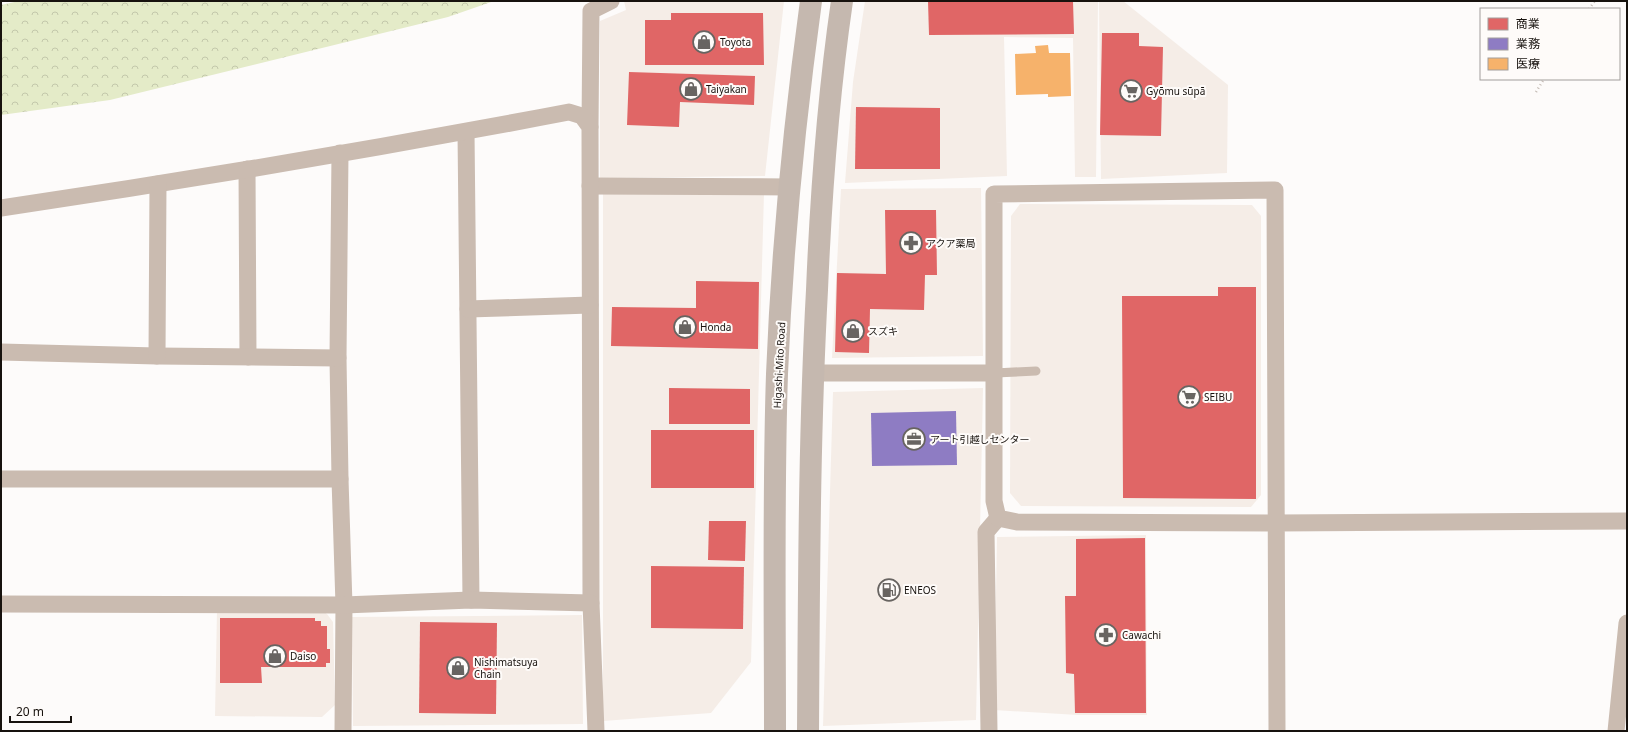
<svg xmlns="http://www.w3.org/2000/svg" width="1628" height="732" font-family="'Noto Sans','Noto Sans JP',sans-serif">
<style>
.built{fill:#f5ede7}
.forest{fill:url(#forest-crowns)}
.shops{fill:#e06666}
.offices{fill:#8e7cc3}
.health{fill:#f6b26b}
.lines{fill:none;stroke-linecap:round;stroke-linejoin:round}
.path{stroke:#c2b9b2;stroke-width:2.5;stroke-dasharray:1 3;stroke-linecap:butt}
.lane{stroke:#cabbb0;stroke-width:9}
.street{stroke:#cabbb0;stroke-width:17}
.highway{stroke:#c5b8af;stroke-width:22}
.labels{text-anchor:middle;stroke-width:4;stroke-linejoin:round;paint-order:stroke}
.poi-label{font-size:10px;fill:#17120e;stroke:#fefbf9;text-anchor:start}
.street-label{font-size:10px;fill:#17120e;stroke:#fefbf9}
</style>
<defs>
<pattern id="forest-crowns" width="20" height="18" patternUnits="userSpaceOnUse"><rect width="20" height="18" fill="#e4ebc8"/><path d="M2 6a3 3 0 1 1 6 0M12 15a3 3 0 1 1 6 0" fill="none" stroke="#c3c8ab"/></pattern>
</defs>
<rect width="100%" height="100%" fill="#fdfbfa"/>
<g class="built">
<polygon points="624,1 784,1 765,176 600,178 600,21 626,10"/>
<polygon points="865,1 1098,1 1096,177 1075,177 1073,38 1004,37 1007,176 845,183 853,82"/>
<polygon points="1099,1 1123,1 1228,85 1227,173 1101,179"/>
<polygon points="981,188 983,356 832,358 841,189"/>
<polygon points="603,191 764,193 751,662 711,713 603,721"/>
<polygon points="1020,204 1252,205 1261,216 1261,495 1251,507 1021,506 1010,493 1011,216"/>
<polygon points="983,388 976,720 823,726 833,392"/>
<polygon points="1146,535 1147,715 1078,715 994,710 997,537"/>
<polygon points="320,609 327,614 333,622 335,705 322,717 215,716 217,610"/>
<polygon points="582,615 583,724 353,726 352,617"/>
</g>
<polygon class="forest" points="19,1 494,1 448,17 110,100 1,115 1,5"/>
<g class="shops">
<polygon points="928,1 1073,1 1074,34 929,35"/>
<polygon points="671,13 763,13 764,65 645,65 645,20 671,20"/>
<polygon points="1102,33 1139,33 1139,46 1163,47 1161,136 1100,135"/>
<polygon points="629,72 755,76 754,105 680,102 679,127 627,125"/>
<polygon points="856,107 940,108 940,169 855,169"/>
<polygon points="885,210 936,210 937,275 925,275 924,310 870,309 869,353 835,352 837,273 886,274"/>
<polygon points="696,281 759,282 758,349 611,346 612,307 696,308"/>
<polygon points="1218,287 1256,287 1256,499 1123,498 1122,296 1218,296"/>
<polygon points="669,388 750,389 750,424 669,424"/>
<rect x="651" y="430" width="103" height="58"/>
<polygon points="709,521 746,521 745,561 708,560"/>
<polygon points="1145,538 1146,713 1075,713 1074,674 1066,673 1065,596 1076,596 1076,539"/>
<polygon points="651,566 744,567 743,629 651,628"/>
<polygon points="220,618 315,618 315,621 321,621 321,626 327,626 327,649 330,649 330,663 326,663 326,667 261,667 262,683 220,683"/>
<polygon points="420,622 497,623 496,714 419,713"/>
</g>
<polygon class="offices" points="956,411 957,465 872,466 871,413"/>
<polygon class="health" points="1048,45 1049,53 1070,53 1071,96 1048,97 1048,94 1016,95 1015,54 1036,53 1035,46"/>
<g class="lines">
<g class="path">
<polyline points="1589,9 1595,1"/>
<polyline points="1536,92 1544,79"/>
</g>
<polyline class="lane" points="995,373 1036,371"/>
<g class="street">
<polyline points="590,127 591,11 611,1"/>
<polyline points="466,132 471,600"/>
<polyline points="340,153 338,358 340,479 344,605 343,731"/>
<polyline points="247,169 248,357"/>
<polyline points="590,186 789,187"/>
<path d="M1 208C191 180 380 148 569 112L582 116 590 127 591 603 596 731"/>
<polyline points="468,309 590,305"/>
<polyline points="1,352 157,356 338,358"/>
<polyline points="157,356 158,184"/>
<polyline points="813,373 995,373"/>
<polyline points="1,479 340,479"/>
<polyline points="1,604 344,605 471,600 591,603"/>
<polyline points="989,731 986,532 998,518"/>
<polyline points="1277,731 1275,190 994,194 994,501 998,518 1017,522 1277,523 1627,521"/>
<polyline points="1616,731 1627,623"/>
</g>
<g class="highway">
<path d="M775 731C775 612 773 493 777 374 782 249 794 125 811 1"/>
<path d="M808 731C809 584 809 437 817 290 821 193 828 97 842 1"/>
</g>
</g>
<defs>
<g id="shop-ring" transform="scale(1.15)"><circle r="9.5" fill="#fefbf9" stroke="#686461" stroke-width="1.5"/><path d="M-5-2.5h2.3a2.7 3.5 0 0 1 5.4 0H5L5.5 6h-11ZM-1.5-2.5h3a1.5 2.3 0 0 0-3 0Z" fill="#686461"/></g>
<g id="supermarket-ring" transform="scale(1.15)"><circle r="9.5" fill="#fefbf9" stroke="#686461" stroke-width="1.5"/><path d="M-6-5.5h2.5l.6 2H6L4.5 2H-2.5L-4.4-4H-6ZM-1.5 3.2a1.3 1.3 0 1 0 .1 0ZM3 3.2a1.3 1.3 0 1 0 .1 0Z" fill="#686461"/></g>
<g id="pharmacy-ring" transform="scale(1.15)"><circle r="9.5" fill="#fefbf9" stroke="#686461" stroke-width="1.5"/><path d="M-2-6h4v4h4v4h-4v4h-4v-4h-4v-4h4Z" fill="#686461"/></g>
<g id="office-ring" transform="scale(1.15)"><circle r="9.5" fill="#fefbf9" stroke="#686461" stroke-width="1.5"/><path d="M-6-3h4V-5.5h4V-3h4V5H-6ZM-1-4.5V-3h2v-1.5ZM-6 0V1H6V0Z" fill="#686461"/></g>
<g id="fuel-ring" transform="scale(1.15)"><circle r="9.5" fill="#fefbf9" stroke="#686461" stroke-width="1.5"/><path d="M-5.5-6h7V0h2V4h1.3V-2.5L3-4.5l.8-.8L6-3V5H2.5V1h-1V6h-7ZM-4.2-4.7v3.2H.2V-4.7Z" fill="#686461"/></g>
</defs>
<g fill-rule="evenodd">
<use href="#shop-ring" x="704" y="42"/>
<use href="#shop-ring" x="691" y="89"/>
<use href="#supermarket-ring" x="1131" y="91"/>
<use href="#pharmacy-ring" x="911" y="243"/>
<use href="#shop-ring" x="685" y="327"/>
<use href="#shop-ring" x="853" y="331"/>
<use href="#supermarket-ring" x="1189" y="397"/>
<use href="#office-ring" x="914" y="439"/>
<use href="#fuel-ring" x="889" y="590"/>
<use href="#pharmacy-ring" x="1106" y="635"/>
<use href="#shop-ring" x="275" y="656"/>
<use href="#shop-ring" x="458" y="668"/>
</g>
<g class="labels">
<g class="poi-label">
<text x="720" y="46">Toyota</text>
<text x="706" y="93">Taiyakan</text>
<text x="1146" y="95">Gyōmu sūpā</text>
<text x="926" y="247">アクア薬局</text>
<text x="700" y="331">Honda</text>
<text x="868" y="335">スズキ</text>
<text x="1204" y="401">SEIBU</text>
<text x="930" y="443">アート引越しセンター</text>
<text x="904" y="594">ENEOS</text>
<text x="1122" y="639">Cawachi</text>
<text x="290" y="660">Daiso</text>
<text x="474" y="666">Nishimatsuya<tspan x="474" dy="12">Chain</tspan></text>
</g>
<g class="street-label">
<text transform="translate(779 365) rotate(-87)" y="4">Higashi-Mito Road</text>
</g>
</g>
<rect width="1628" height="732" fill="none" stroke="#17120e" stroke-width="4"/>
<rect x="1480" y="8" width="140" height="72" fill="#fefbf9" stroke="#a29e9b"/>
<rect x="1488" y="18" width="20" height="12" fill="#e06666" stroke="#a29e9b"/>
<text x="1516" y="28" font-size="12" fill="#17120e">商業</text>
<rect x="1488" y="38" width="20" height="12" fill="#8e7cc3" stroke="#a29e9b"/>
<text x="1516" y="48" font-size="12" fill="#17120e">業務</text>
<rect x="1488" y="58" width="20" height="12" fill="#f6b26b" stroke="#a29e9b"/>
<text x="1516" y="68" font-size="12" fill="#17120e">医療</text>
<path d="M10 716v6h61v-6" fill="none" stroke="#17120e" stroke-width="2"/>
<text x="16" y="716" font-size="12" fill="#17120e" stroke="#fefbf9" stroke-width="3" paint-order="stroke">20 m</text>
</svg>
